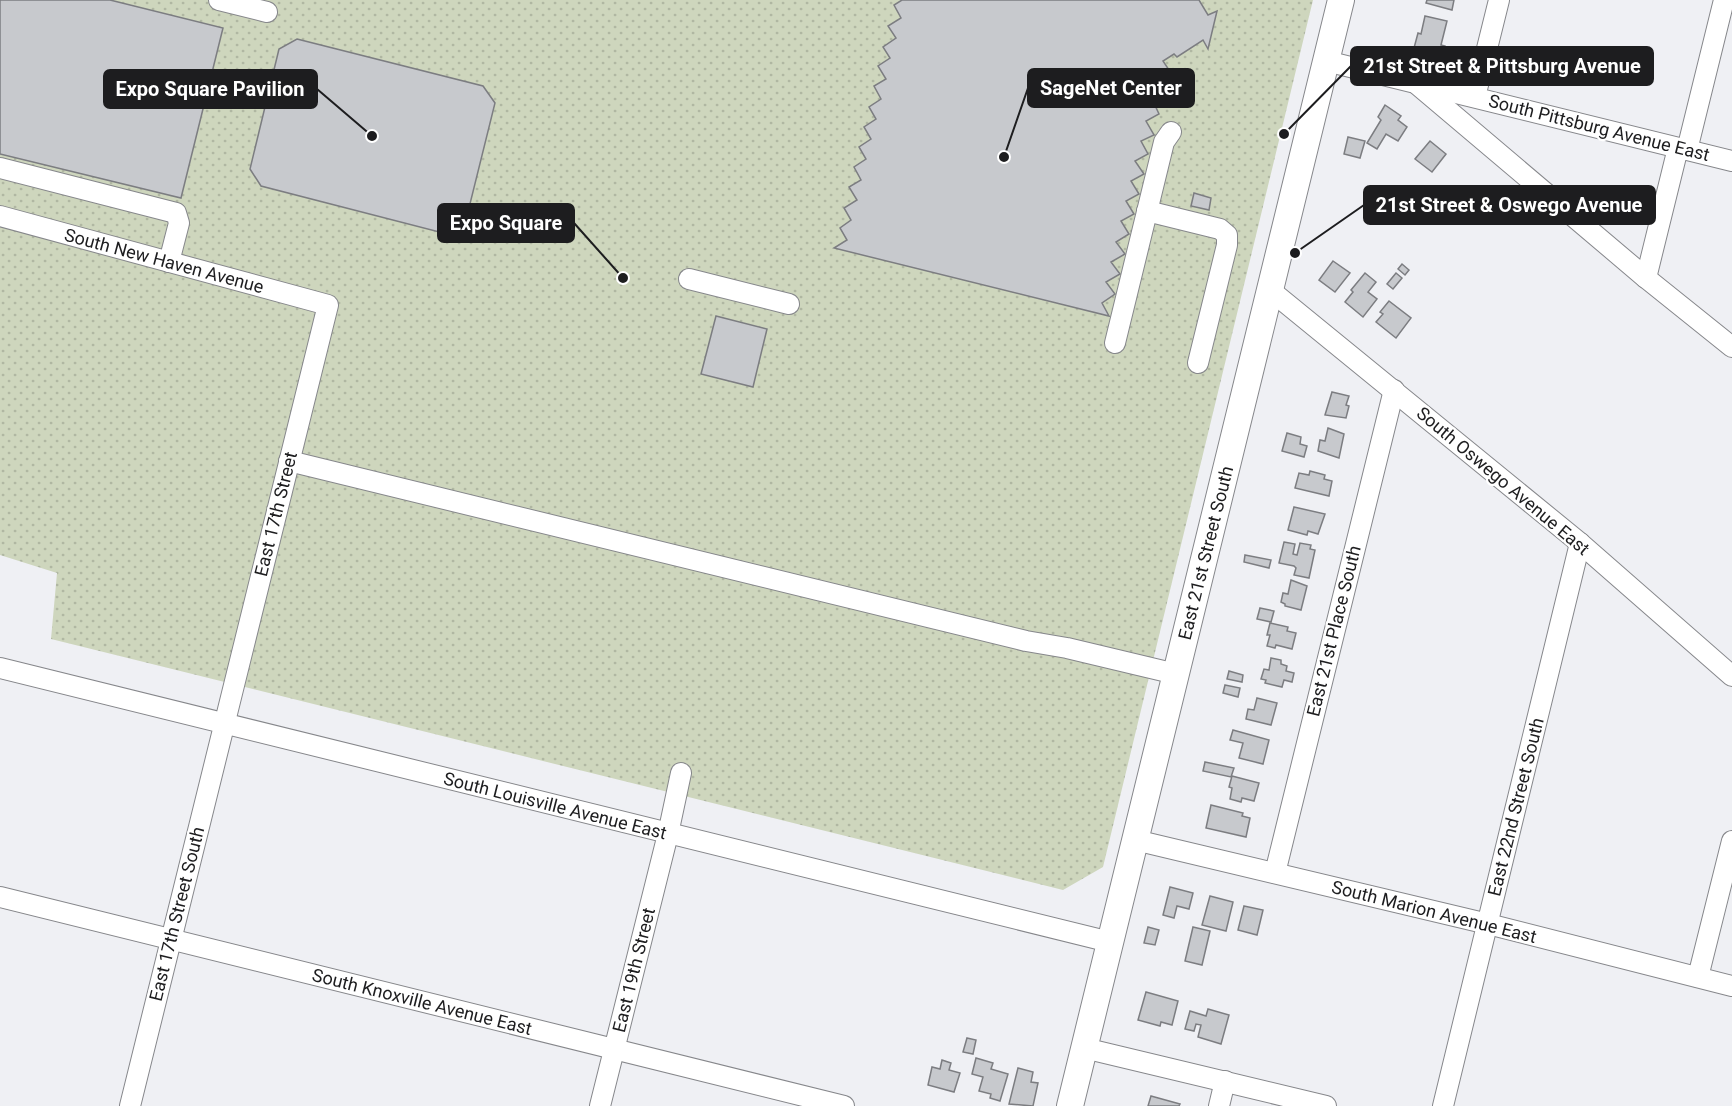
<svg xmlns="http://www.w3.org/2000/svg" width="1732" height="1106" font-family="Roboto,sans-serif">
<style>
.park{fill:url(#park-dots)}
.building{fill:#c7c9cd;stroke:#7c7d81;stroke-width:1.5}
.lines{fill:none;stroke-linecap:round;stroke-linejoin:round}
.minor-casing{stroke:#86878b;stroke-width:22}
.major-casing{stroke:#86878b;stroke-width:28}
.minor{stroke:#fff;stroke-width:20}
.major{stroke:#fff;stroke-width:26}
.labels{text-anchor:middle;stroke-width:4.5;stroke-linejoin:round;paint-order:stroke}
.street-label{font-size:18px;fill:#1d1d1f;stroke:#fff}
.leader{fill:none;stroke:#1d1d1f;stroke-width:2}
.callout-dot{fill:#1d1d1f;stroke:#fff;stroke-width:2}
.callout{fill:#1d1d1f;stroke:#1d1d1f;stroke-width:2}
.callout-label{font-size:20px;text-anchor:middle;font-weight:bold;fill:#fff}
</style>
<defs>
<pattern id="park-dots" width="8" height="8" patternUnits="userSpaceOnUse" patternTransform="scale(1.5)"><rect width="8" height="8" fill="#ced6bd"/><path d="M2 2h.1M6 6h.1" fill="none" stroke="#b0b7a2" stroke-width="1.8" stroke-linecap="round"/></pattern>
</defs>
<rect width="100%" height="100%" fill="#eff0f4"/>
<polygon class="park" points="0,0 1313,0 1103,867 1063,890 51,639 57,573 0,555"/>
<g class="building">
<polygon points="0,0 110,0 223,28 181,198 0,154"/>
<polygon points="902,0 1199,0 1208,15 1217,11 1208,49 1203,40 1177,57 1174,54 1163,61 1171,73 1157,81 1167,93 1153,101 1159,114 1146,121 1154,135 1141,141 1148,154 1135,161 1144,174 1131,181 1139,194 1126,201 1134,214 1121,221 1129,234 1116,242 1125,254 1111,262 1120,274 1106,282 1115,294 1102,303 1109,316 834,248 847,240 840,228 851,220 844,208 857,200 849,187 861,180 854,167 866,159 859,147 871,139 864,127 876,119 869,107 881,99 874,86 886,79 878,66 890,58 883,47 896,38 888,26 901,18 894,5"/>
<polygon points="1427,0 1454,0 1452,10 1426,3"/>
<polygon points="1425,16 1447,21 1441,45 1445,46 1443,55 1414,48 1418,33 1421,34"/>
<polygon points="297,39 483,86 495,103 465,224 447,234 261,186 250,169 279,49"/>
<polygon points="1385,105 1401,116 1398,120 1407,127 1398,141 1386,134 1377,149 1367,143 1381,120 1378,117"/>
<polygon points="1348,137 1365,141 1360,158 1344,154"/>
<polygon points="1430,141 1446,154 1432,172 1415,159"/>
<polygon points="1194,193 1211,198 1209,210 1191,206"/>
<polygon points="1333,261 1350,273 1335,292 1319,280"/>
<polygon points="1402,264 1409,270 1405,275 1398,269"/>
<polygon points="1365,273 1376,282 1368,292 1377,299 1363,317 1345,302 1353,292 1351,290"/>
<polygon points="1396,273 1402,278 1393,289 1387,284"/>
<polygon points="1389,301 1411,318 1396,338 1376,322 1383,314 1380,312"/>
<polygon points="716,316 767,329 753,387 701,374"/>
<polygon points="1332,392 1349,396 1346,405 1349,406 1346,418 1325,415"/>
<polygon points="1328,428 1344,434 1339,458 1318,451 1320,440 1325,441"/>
<polygon points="1287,433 1301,437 1300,444 1307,446 1304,457 1282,451"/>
<polygon points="1310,471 1325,475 1324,479 1332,481 1329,496 1295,488 1299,473 1309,475"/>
<polygon points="1294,507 1325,514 1318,534 1308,531 1307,535 1288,530"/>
<polygon points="1284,542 1295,544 1293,554 1297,555 1300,543 1311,545 1310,549 1315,550 1309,578 1294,575 1296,568 1294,566 1279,563"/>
<polygon points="1245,555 1271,560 1269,568 1244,562"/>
<polygon points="1291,580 1307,586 1301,610 1285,606 1285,604 1281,602 1283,593 1288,594"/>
<polygon points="1260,608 1274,611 1271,622 1257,619"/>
<polygon points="1270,623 1288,627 1287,631 1296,633 1292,649 1276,645 1275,648 1267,646 1270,635 1267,635"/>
<polygon points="1271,658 1281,660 1281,664 1287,666 1286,671 1294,673 1292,682 1284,680 1282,687 1265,683 1266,680 1261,679 1264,669 1269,670"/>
<polygon points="1229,671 1243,675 1242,682 1227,679"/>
<polygon points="1225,685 1240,688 1238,697 1223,693"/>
<polygon points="1257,698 1277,703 1271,725 1246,719 1248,709 1254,710"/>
<polygon points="1233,730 1269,740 1263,764 1239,758 1243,743 1230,740"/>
<polygon points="1205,762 1234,768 1231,777 1203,771"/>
<polygon points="1232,776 1259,783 1254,801 1242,798 1241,802 1230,799 1232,788 1229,787"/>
<polygon points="1211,805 1243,813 1242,816 1250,818 1246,837 1206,828"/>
<polygon points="1170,887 1193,893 1189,909 1177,906 1174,918 1163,915"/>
<polygon points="1210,896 1233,902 1226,931 1202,925"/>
<polygon points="1244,906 1263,910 1257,935 1238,930"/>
<polygon points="1148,927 1159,930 1155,945 1144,943"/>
<polygon points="1193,927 1210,931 1202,965 1185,961"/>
<polygon points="1146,992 1178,1001 1172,1025 1161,1022 1160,1026 1138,1020"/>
<polygon points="1208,1009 1229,1015 1221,1044 1198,1037 1201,1025 1196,1024 1194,1031 1185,1029 1190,1011 1206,1016"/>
<polygon points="967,1038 976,1040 973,1054 963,1052"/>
<polygon points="976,1058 993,1063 991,1069 1008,1074 1000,1101 990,1098 991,1094 979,1091 983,1077 972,1074"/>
<polygon points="942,1060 951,1063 949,1070 960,1073 954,1092 928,1085 932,1067 940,1069"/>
<polygon points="1018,1068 1033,1072 1031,1082 1038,1083 1033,1106 1009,1104"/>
<polygon points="1151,1096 1180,1104 1179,1106 1148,1106"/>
</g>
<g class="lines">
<g class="minor-casing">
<g id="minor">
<polyline points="219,0 267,12"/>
<polyline points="1326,61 1732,161"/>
<polyline points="1418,85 1646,278 1732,347"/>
<polyline points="1475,97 1499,0"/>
<polyline points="1687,150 1724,0"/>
<polyline points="0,168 176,213 179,223 169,262"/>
<polyline points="1147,211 1220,229 1227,235 1227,245 1198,363"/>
<polyline points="0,216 328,305 130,1106"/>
<polyline points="1646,278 1678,148"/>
<polyline points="689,279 789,304"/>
<polyline points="1270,290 1580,543 1732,676"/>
<polyline points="1115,343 1164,142 1171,132"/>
<polyline points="289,461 1026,641 1067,648 1176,674"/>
<polyline points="0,668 1110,942"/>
<polyline points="1135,840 1488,924 1732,986"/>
<polyline points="1275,873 1394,390"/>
<polyline points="0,897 844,1106"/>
<polyline points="1698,977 1732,841"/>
<polyline points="1084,1048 1326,1106"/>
<polyline points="600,1106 668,834 681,773"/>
<polyline points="1219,1106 1225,1081"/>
<polyline points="1443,1106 1580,543"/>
</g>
</g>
<g class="major-casing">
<polyline id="major" points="1070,1106 1341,0"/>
</g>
<use href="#minor" class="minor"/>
<use href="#major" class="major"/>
</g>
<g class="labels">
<g class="street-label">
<text transform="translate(1599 128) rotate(14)" y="6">South Pittsburg Avenue East</text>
<text transform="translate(164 261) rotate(15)" y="6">South New Haven Avenue</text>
<text transform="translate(1503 481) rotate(40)" y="6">South Oswego Avenue East</text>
<text transform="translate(276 514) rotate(-76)" y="6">East 17th Street</text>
<text transform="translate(1206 553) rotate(-76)" y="6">East 21st Street South</text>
<text transform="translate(1334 631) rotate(-76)" y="6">East 21st Place South</text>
<text transform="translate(555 806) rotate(14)" y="6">South Louisville Avenue East</text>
<text transform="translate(1516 807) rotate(-76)" y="6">East 22nd Street South</text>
<text transform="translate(1434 912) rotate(14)" y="6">South Marion Avenue East</text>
<text transform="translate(177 914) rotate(-76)" y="6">East 17th Street South</text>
<text transform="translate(634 970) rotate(-76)" y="6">East 19th Street</text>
<text transform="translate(422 1002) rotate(14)" y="6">South Knoxville Avenue East</text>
</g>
</g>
<path class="leader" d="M1284 134L1351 66M1004 157L1028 88M372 136L317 89M1295 253L1364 205M623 278L574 223"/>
<g class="callout-dot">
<circle cx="1284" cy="134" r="6"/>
<circle cx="1004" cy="157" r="6"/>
<circle cx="372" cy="136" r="6"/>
<circle cx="1295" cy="253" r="6"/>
<circle cx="623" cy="278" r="6"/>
</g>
<g class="callout">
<rect x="1351" y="47" width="302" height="38" rx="6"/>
<rect x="1028" y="69" width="166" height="38" rx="6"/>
<rect x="104" y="70" width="213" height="38" rx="6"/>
<rect x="1364" y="186" width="291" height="38" rx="6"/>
<rect x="438" y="204" width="136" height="38" rx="6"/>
</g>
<g class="callout-label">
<text x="1502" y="73">21st Street &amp; Pittsburg Avenue</text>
<text x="1111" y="95">SageNet Center</text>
<text x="210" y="96">Expo Square Pavilion</text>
<text x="1509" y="212">21st Street &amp; Oswego Avenue</text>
<text x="506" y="230">Expo Square</text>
</g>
</svg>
